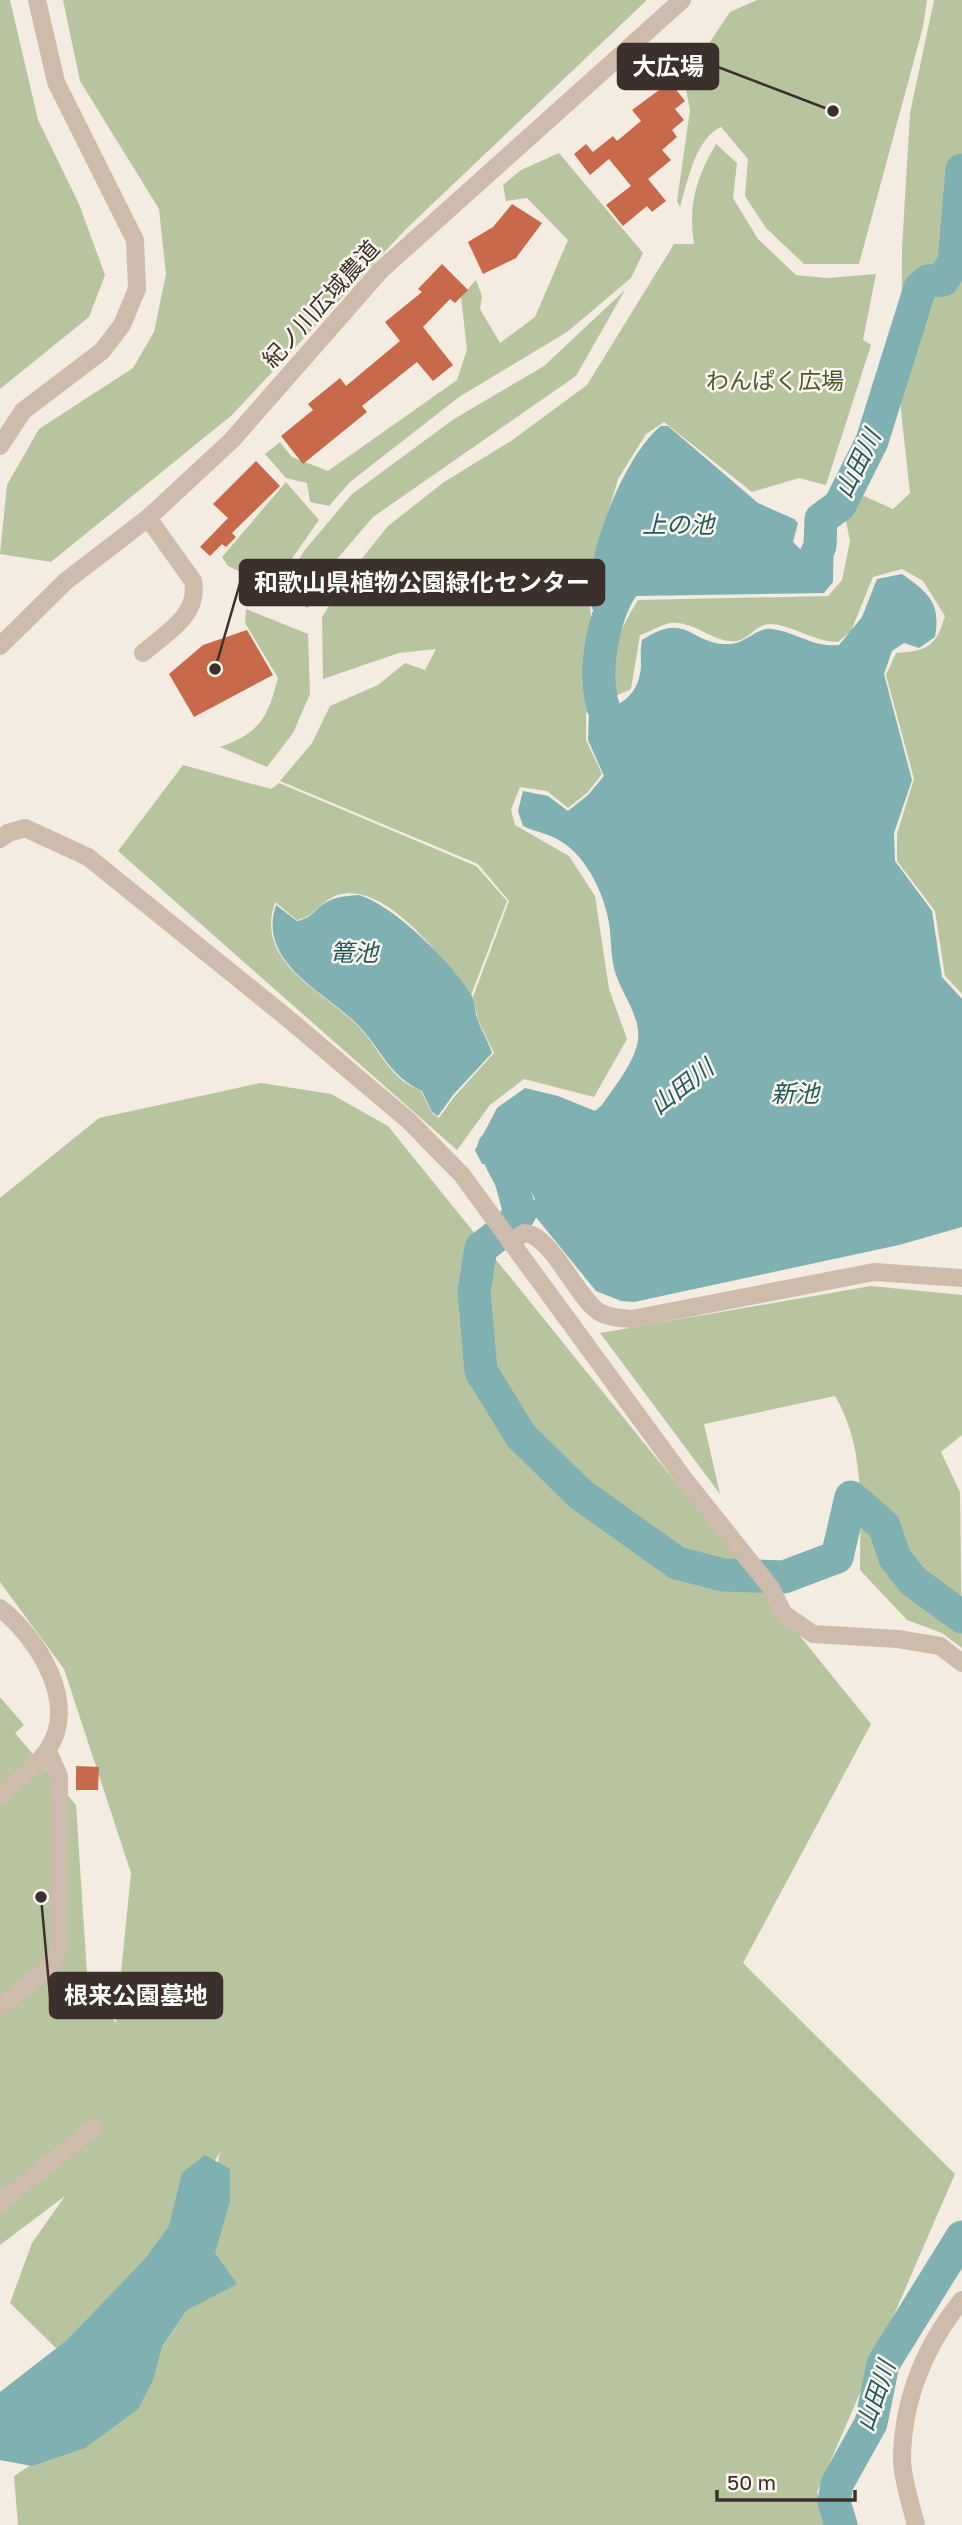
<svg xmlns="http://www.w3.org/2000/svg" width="962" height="2525" font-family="'Golos Text','Noto Sans JP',sans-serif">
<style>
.green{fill:#b8c4a0}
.water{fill:#7fb0b2}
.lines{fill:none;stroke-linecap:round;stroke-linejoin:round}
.river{stroke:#7fb0b2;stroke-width:33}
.building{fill:#c8694b}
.minor{stroke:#cdbbac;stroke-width:18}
.tertiary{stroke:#cdbbac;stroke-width:18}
.labels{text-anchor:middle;stroke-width:5;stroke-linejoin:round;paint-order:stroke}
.street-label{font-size:23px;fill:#3b302b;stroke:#fbf5ee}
.park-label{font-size:23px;fill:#4a5a2e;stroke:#fbf5ee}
.water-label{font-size:24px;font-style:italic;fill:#1f5a5e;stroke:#fbf5ee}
.leader{fill:none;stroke:#3b302b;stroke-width:2.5}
.callout-dot{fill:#3b302b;stroke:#fbf5ee;stroke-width:2.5}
.callout{fill:#3b302b;stroke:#3b302b;stroke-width:2.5}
.callout-label{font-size:24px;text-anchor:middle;font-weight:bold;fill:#fff}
</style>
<rect width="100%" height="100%" fill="#f4ebe1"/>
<g class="green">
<polygon points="0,0 10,0 38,120 79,204 105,275 89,317 0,389"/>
<polygon points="63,0 647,0 406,229 232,415 51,562 0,554 7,485 39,429 133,368 154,332 166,274 159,209 80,81"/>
<path d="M757 0H927L923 27 859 264H804L766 228 745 196 748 159 721 127C695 139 688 181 680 207L677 201 690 110 682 69 704 51 730 12Z"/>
<path d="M934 0H962V994L945 976 935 911 897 861V834L914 779 886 675 896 653C927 651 936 647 945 616L923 581 902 569 873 577 851 631 838 642C814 642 790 624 770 624 757 624 749 639 737 641 714 644 694 620 670 623 661 625 649 632 640 635L631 689 609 699C604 660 618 633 638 600L828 596 842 580 850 541 845 516 855 492 893 509 910 493 901 411 902 249 910 113Z"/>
<path d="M716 144 737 163 733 198 758 239 796 275 827 278 876 274 863 340 871 345 826 485 799 478 752 492 664 422 646 434 618 479 588 580 598 707 586 713V740L602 774 587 793 568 808 547 791 520 787 511 810 515 825 569 856 595 896 609 989 627 1039 594 1097 524 1079 490 1105 457 1150 118 851 183 765 271 789 279 783 476 866 507 901 471 995C444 961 387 881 338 895 321 900 315 917 297 920L275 902C254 962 323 991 355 1023 380 1047 387 1078 421 1091L432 1113 439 1118 454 1097 494 1053 478 1020 473 997 509 901 478 864 280 781 312 743 330 706 378 685 405 663 425 670 436 649 399 653 323 679 322 617 351 572 388 526 444 482 511 441 587 385 674 244H694C688 205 696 178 716 144Z"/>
<polygon points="559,153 643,253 631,278 567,332 459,397 350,482 329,506 310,502 307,483 286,478 265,454 280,442 292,457 328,471 457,380 467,350 461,297 476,280 482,296 480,309 500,343 535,317 568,240 527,198 506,201 503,185 521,170"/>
<polygon points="625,290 576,376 373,517 331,566 308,608 278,596 304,551 352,494 454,419 544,366"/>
<polygon points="286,482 319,520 272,587 228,566 222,557"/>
<path d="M246 609 308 634 310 694 293 733 267 767 220 747C260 733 268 717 278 678L245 623Z"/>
<polygon points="261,1083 331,1094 388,1126 871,1724 743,1963 955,2174 817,2492 830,2525 18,2525 14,2476 126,2402 187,2310 220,2152 142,2280 69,2361 10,2303 32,2243 65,2196 0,2245 0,1697 24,1725 15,1733 76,1805 88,1989 116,2023 131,1873 64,1669 0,1582 0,1198 99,1118"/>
<path d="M871 1286 962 1295V1435L941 1452 960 1492 962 1648 942 1633 907 1620 860 1570C860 1509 866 1449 835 1396L704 1424 720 1494 600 1333Z"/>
</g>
<g class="water">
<path d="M661 426H668L758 503 794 519 798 523 793 542 800 549 811 547 810 517 819 513 834 523 833 582 824 593 636 596 621 615 592 609C592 600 589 590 590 582 593 538 627 453 661 426Z"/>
<path d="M902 574C929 593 941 603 935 637L919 648 904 643 892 651 884 674 912 780 894 833 895 861 932 911 942 977 962 999V1227L899 1245 634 1302 621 1301 596 1291 535 1216 531 1205 535 1199 511 1154 506 1152 488 1164H482L475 1150 497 1108 525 1088 558 1096 595 1111 602 1105C614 1087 635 1062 638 1040 641 1018 623 995 616 975 610 957 612 941 609 923 604 893 587 858 562 842 551 834 535 832 523 826L518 811 523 791 548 796 568 811 588 795 604 776 588 740 589 715C616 707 638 700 641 667 641 658 640 650 642 640 687 610 690 644 727 644 746 645 755 627 772 629 796 632 814 648 839 645L862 617 877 579Z"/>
<path d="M359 895C395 906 453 964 472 996 475 1002 475 1011 477 1018 481 1030 488 1040 492 1053L453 1095 438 1116 432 1112 422 1091C388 1076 380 1046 355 1022 323 991 257 962 276 905L297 921C312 918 314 910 325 903 336 896 347 896 359 895Z"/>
<polygon points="205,2155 230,2169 230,2201 215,2253 237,2284 187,2310 162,2347 153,2380 138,2409 85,2448 32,2466 0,2460 0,2392 67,2340 145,2259 169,2226 182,2173"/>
</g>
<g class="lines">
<g class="river">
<polyline points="815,557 820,546 821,519 840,505 872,441 920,288 928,281 943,280 954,262 962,170"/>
<path d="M627 747C620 735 609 722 604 709 591 674 604 599 633 575"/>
<polyline points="526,1140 514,1139 494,1147 511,1180 520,1213 512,1224 481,1248 474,1291 481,1371 521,1436 580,1494 677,1563 723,1575 784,1577 837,1557 851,1497 884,1526 895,1558 913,1581 962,1617"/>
<polyline points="841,2525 834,2502 837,2484 871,2423 883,2364 962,2237"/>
</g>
</g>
<g class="building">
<polygon points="670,82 685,101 675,109 684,120 672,130 677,137 662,150 671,160 648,179 666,201 652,212 647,206 623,226 606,205 631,186 609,159 590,175 574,154 586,144 593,152 613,136 617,141 641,121 632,110"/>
<polygon points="512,204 542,223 516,258 483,274 468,242 493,227"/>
<polygon points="442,264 468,290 455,303 450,299 423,327 453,365 433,381 417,362 362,406 367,412 303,464 281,436 313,410 308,404 340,378 346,386 400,341 385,322 422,292 418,289"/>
<polygon points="256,461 280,486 232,533 236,537 226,547 222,544 210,556 200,547 228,518 213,504"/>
<polygon points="247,630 273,675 194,717 169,674 203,645"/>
<polygon points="76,1766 99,1767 98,1790 76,1790"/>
</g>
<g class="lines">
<g class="minor">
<polyline points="0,446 23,411 102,351 122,325 137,289 135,240 56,82 37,0"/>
<path d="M143 653C166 633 200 615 193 581L148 518"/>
<polyline points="286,1017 409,1121 462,1175 685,1480 771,1588 783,1613 813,1634 898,1639 940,1646 962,1663"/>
<path d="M510 1242 524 1233C551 1234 576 1297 599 1312 609 1318 621 1318 632 1319L874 1272 962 1278"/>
<path d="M916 2525C911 2505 903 2481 902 2461 902 2401 925 2345 962 2300"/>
</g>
<g class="tertiary">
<polyline points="0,646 66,581 148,518 232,440 381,270 682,0"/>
<polyline points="0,839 8,833 25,828 88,857 286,1017"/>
<path d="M0 1608C38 1638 80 1704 47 1751 35 1768 16 1782 0 1796"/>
<polyline points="0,2007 48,1968 58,1952 59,1776 48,1751"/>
<polyline points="0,2203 93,2128"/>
</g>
</g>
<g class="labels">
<g class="street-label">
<text transform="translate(321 304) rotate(-48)" y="8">紀ノ川広域農道</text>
</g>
<g class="park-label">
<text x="775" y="389">わんぱく広場</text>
</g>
<g class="water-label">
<text transform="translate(858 464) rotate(-64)" y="8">山田川</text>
<text x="678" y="533">上の池</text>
<text x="354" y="961">篭池</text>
<text transform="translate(682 1087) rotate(-38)" y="8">山田川</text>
<text x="795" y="1102">新池</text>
<text transform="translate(876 2396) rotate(-71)" y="8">山田川</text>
</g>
</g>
<path class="leader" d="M833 111L718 67M215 669L240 583M41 1897L50 1996"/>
<g class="callout-dot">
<circle cx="833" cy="111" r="7"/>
<circle cx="215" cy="669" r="7"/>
<circle cx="41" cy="1897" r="7"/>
</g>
<g class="callout">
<rect x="618" y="44" width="100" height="45" rx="7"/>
<rect x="240" y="560" width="364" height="45" rx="7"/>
<rect x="50" y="1973" width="172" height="45" rx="7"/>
</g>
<g class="callout-label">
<text x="668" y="75">大広場</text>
<text x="422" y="591">和歌山県植物公園緑化センター</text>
<text x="136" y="2004">根来公園墓地</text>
</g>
<path d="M717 2490v10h138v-10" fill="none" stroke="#3b302b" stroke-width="3.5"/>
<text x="727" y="2490" font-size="21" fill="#3b302b" stroke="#fbf5ee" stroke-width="5" paint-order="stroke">50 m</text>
</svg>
